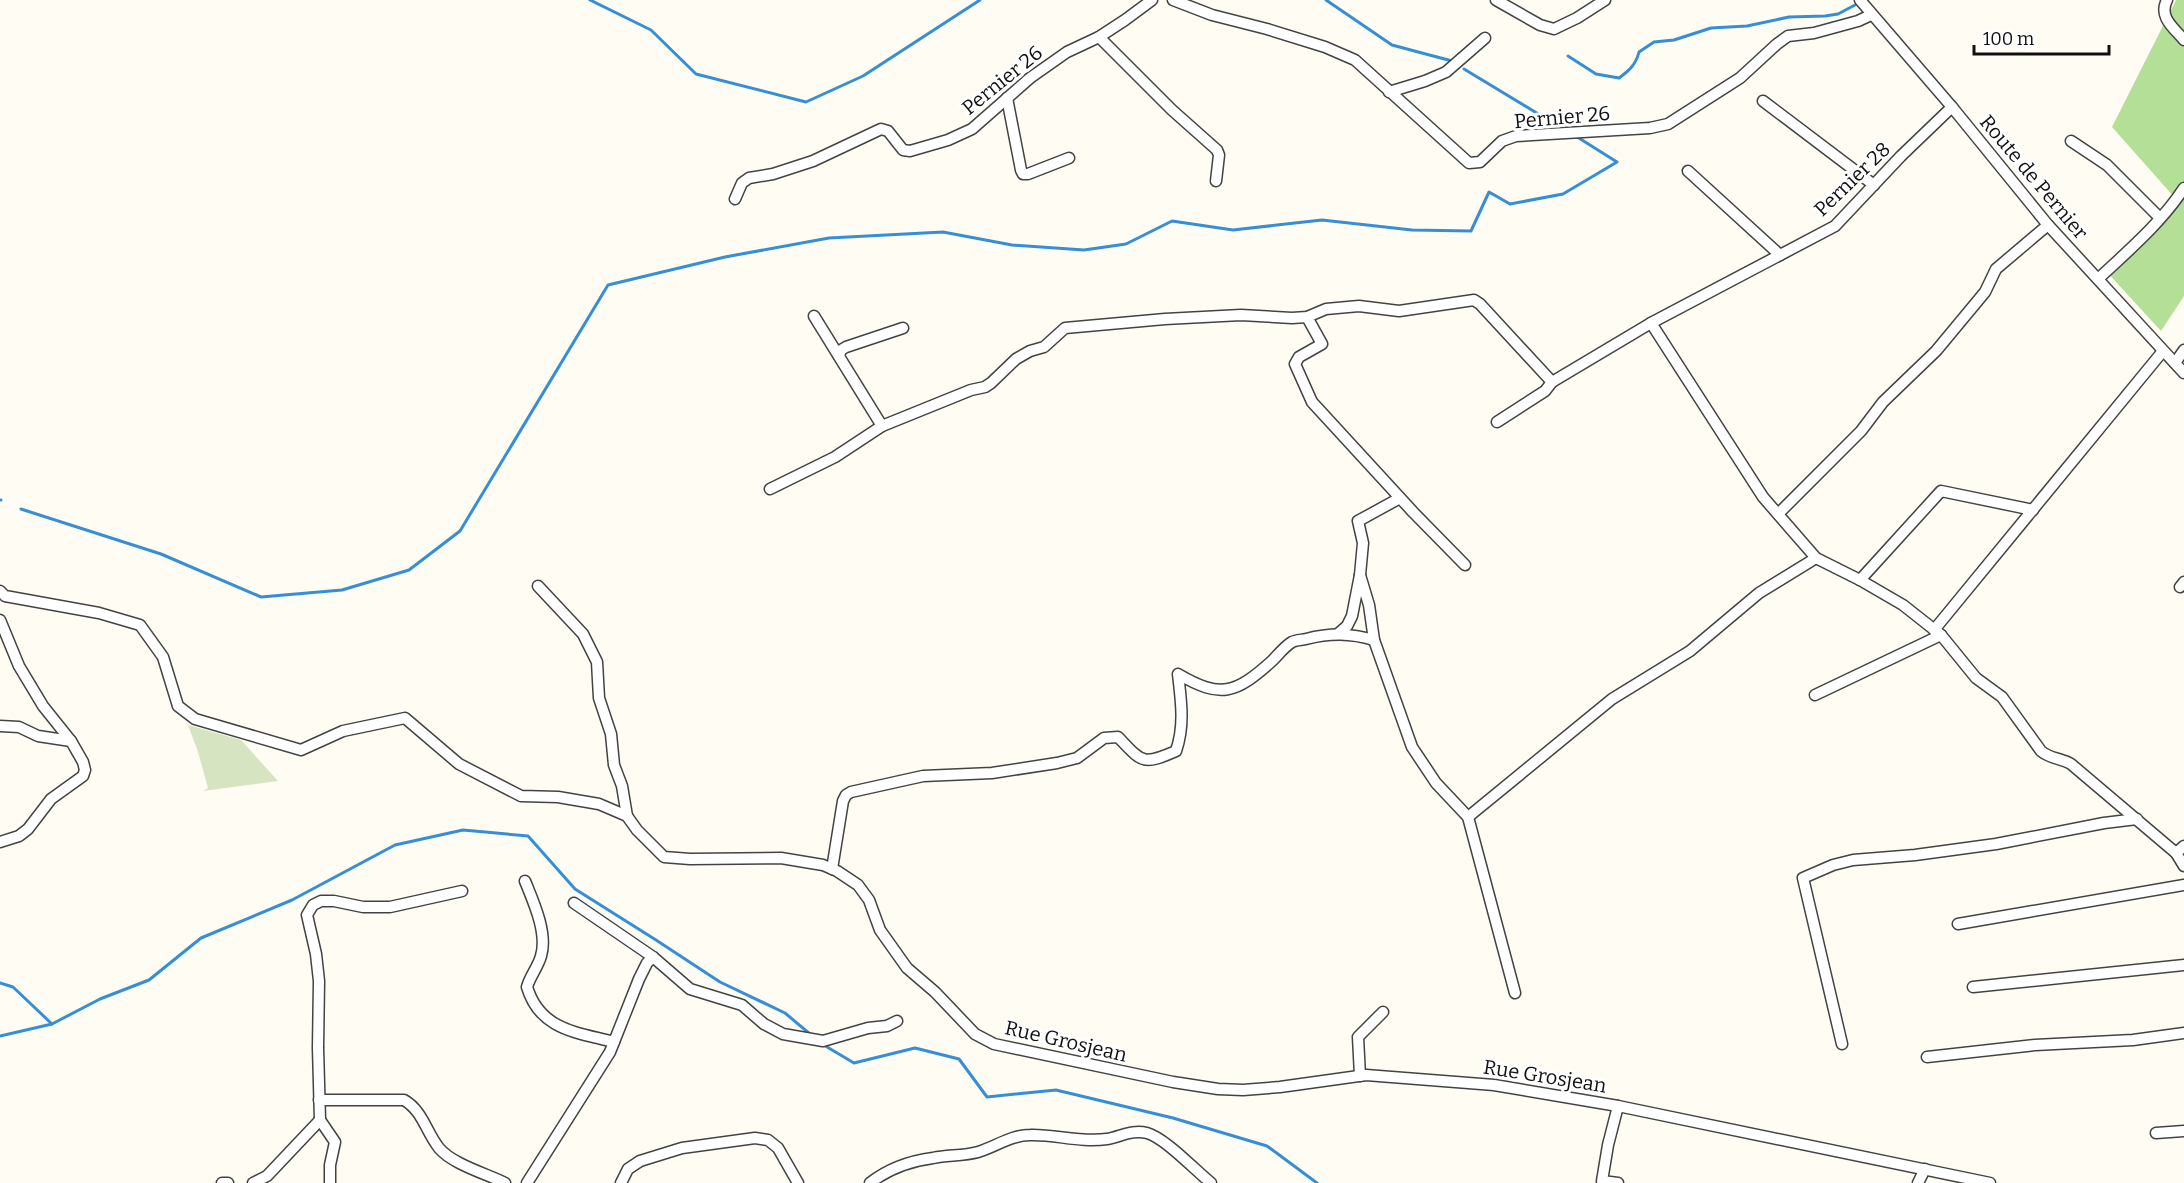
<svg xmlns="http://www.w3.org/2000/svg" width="2184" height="1183" font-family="Bitter,serif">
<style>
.forest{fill:#b4df97}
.cemetery{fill:#d7e4c1}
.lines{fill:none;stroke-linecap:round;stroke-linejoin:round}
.stream{stroke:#368ed6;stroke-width:3}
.minor-casing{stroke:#434343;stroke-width:13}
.minor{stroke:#fff;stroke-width:10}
.labels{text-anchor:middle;stroke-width:6;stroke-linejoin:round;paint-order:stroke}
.street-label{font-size:20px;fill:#101010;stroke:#fff}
</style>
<rect width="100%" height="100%" fill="#fffdf3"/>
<polygon class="forest" points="2176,0 2184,0 2184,296 2161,331 2105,270 2175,198 2112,127"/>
<polygon class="cemetery" points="188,725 241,740 278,781 203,791 208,788 198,752"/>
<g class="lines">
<g class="stream">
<polyline points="590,0 651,30 696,74 806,102 863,76 980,0"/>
<polyline points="1326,0 1392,45 1452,61"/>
<path d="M1568 56 1596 74 1619 78C1630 70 1636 64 1639 52L1654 42 1674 40 1711 28 1747 26 1789 17 1825 16 1838 14 1855 5"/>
<polyline points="1464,69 1563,129"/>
<polyline points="0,500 1,500"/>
<polyline points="21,509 161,554 261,597 342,590 409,570 460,531 608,285 725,257 829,238 943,232 1012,245 1084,250 1126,244 1172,221 1233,230 1322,220 1412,230 1471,231 1489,192 1510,204 1563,194 1617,162 1574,135"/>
<polyline points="0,983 13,987 52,1024"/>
<polyline points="0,1036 52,1024 100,999 149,980 201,938 292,900 395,845 463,830 528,836 575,889 656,940 720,982 785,1013 810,1034"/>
<polyline points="822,1044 854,1063 915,1048 959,1059 987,1097 1056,1090 1173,1118 1267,1146 1317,1183"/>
</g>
<g class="minor-casing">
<g id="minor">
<polyline points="1173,0 1212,15 1267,29 1325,47 1355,60 1469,163 1480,162 1502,141 1516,136 1650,128 1668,124 1740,78 1777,44 1788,36 1814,33 1858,21 1871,15"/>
<polyline points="1496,0 1540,25 1554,29 1577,18 1605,0"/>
<polyline points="1860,0 1952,107 2048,225 2184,373"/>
<path d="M2167 0C2158 17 2174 28 2184 40"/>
<polyline points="1099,37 1172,110 1217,150 1219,155 1216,181"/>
<polyline points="1389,92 1425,81 1446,72 1485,38"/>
<polyline points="1007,98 1021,170 1023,174 1028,174 1069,158"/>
<polyline points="1763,101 1874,185"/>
<polyline points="2071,141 2107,165 2160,218"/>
<polyline points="1688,171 1780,255"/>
<polyline points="735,199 742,183 749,178 773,174 813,161 881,129 888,131 903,150 910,151 948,140 972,129 1030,78 1067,52 1099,37 1125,20 1152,0"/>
<path d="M2098 279C2128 251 2161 223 2184 188"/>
<polyline points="814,316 882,426"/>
<polyline points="1307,317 1322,344 1299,357 1295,364 1312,402 1413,512 1465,565"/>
<polyline points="1651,323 1835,226 1901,156 1952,107"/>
<polyline points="839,356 841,350 846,347 903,328"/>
<polyline points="2175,363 2184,350"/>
<polyline points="1497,422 1545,391 1552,382"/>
<path d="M770 489 835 457 882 426 971 390 985 387 991 383 1016 359 1030 351 1044 347 1065 328 1165 319 1241 315 1292 318 1307 317 1326 309 1359 306 1399 311 1474 300 1480 304 1552 382 1651 323 1763 497 1816 558 1860 580 1903 605 1941 635 1976 678 2002 697 2041 751C2050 759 2061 758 2071 764L2176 853"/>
<polyline points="1778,514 1861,431 1883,402 1936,351 1985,292 1996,269 2048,225"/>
<polyline points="1360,575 1369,605 1374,640 1412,747 1436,783 1468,817 1515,993"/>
<polyline points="1860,580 1941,491 2033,510"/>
<polyline points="538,586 583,634 597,662 599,698 611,734 614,765 622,786 627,816"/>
<polyline points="2180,587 2184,582"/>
<polyline points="0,591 5,596 99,613 140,625 163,657 178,706 195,719 301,750 343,731 405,718 459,764 521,796 558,797 599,804 627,816 637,830 664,857 690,859 781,858 823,865 837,871 858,885 869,900 880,930 907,968 935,992 975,1034 994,1044 1173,1082 1218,1089 1243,1090 1280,1087 1366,1075 1494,1085 1618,1106 1990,1183"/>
<polyline points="0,620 19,666 43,706 71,741 38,736 19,727 0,726"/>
<polyline points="1934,630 2163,351"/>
<polyline points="1339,633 1347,626 1352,616 1360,575 1363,543 1358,521 1400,498"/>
<polyline points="1815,695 1941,635"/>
<polyline points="1468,817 1612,699 1690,651 1759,593 1816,558"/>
<polyline points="0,842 19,836 28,829 51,799 83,776 85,770 83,762 71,741"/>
<polyline points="2184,846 2176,853 2184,866"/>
<path d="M832 869 843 801 846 795 851 792 923 776 992 773 1057 763 1077 758 1104 738 1118 737C1142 762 1142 766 1176 751 1185 725 1181 700 1178 674 1221 699 1235 694 1272 661 1278 655 1285 646 1292 642 1296 640 1302 640 1306 639 1330 633 1350 633 1374 640"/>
<path d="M525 881C533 901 548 933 541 956 538 967 530 976 527 987 540 1030 576 1032 614 1042"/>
<polyline points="574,903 653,957"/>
<polyline points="1958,924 2184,885"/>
<polyline points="1973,987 2184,965"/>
<polyline points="1842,1044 1803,878 1833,865 1853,860 1915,855 1996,844 2104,823 2137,819"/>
<polyline points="1927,1057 2035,1045 2133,1040 2184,1033"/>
<polyline points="1360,1076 1358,1037 1383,1012"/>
<path d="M319 1100H404C423 1111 426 1132 439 1148 452 1164 487 1174 505 1183"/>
<polyline points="1618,1106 1608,1145 1602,1181 1618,1183"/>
<polyline points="320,1120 318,1048 319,981 316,954 307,915 313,905 321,901 334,901 363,907 390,907 462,891"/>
<polyline points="320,1120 335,1142 330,1165 330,1183"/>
<polyline points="2156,1133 2184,1131"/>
<polyline points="222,1183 228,1183"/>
<polyline points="253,1183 267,1176 320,1120"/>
<polyline points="527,1183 610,1052 639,979 647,963 653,957 690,989 742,1005 764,1024 783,1034 823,1041 868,1028 887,1026 897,1021"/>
<polyline points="621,1183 628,1169 640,1161 682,1148 755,1138 768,1140 778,1148 798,1183"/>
<path d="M870 1183C888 1169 910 1161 933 1158 948 1155 963 1156 978 1152 995 1147 1011 1135 1030 1135 1055 1134 1080 1143 1107 1139 1120 1137 1132 1129 1147 1133 1165 1138 1195 1170 1211 1183"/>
<polyline points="1918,1183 1925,1169"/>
</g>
</g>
<use href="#minor" class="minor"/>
</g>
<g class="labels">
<g class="street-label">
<text transform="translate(1002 80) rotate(-39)" y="7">Pernier 26</text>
<text transform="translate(1562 117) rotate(-5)" y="7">Pernier 26</text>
<text transform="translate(2034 177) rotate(50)" y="7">Route de Pernier</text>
<text transform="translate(1852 179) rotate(-44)" y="7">Pernier 28</text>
<text transform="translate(1066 1041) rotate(13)" y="7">Rue Grosjean</text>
<text transform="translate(1545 1076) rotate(9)" y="7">Rue Grosjean</text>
</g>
</g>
<path d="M1974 45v9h135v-9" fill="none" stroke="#101010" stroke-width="3"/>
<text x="1983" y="45" font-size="18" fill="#101010" stroke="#ffffff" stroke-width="4.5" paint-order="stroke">100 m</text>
</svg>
